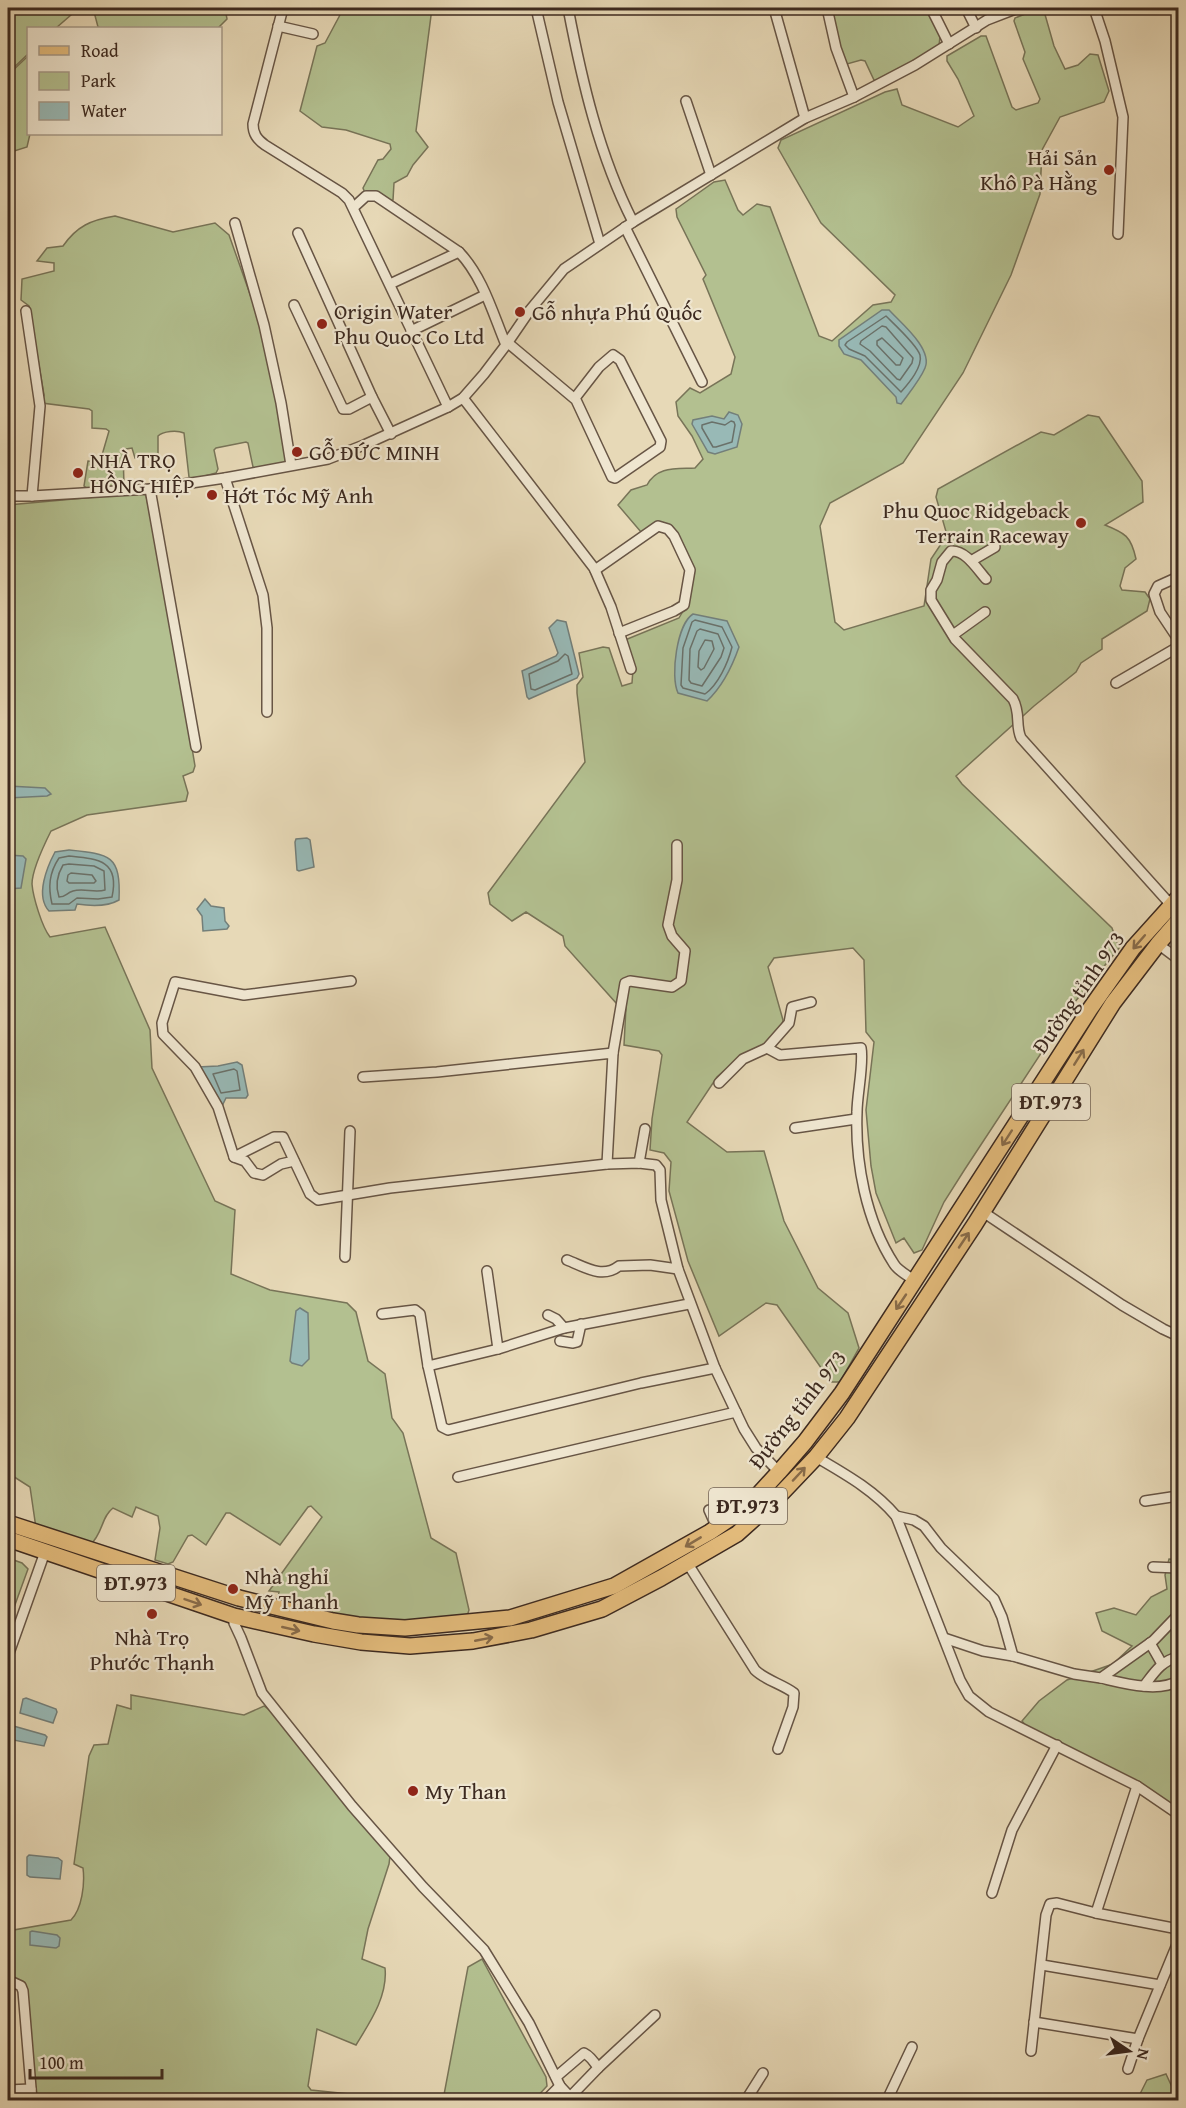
<svg xmlns="http://www.w3.org/2000/svg" width="1186" height="2108" font-family="'Gentium Book Plus',serif">
<style>
.green{fill:#b3c090;stroke:#787458;stroke-width:1.5}
.water{fill:#98b9b6;stroke:#737f7a;stroke-width:1.5}
.lines{fill:none;stroke-linecap:round;stroke-linejoin:round}
.shore{stroke:#6a716a;stroke-width:1.5}
.minor-casing{stroke:#675545;stroke-width:12}
.primary-casing{stroke:#3c291f;stroke-width:18}
.minor{stroke:#efe6d0;stroke-width:9}
.primary{stroke:#e4bc7c;stroke-width:15}
.oneway{stroke:#886b49}
.poi-dot{fill:#8f2418;stroke:#efe6d0;stroke-width:2}
.labels{text-anchor:middle;stroke-width:4.5;stroke-linejoin:round;paint-order:stroke}
.shield{fill:#efe6d0;stroke:#726254;stroke-width:1.5}
.shield-label{font-size:21px;font-weight:bold;fill:#3c291f}
.poi-label{font-size:22px;fill:#3c291f;stroke:#efe6d0;text-anchor:start}
.street-label{font-size:22px;fill:#3c291f;stroke:#efe6d0}
</style>
<rect width="100%" height="100%" fill="#e7d9b7"/>
<filter id="stains"><feTurbulence type="fractalNoise" baseFrequency=".00333" numOctaves="4"/><feColorMatrix values="0 0 0 0 .2 0 0 0 0 .09 0 0 0 0 .02 0 0 0 .5 -.17"/></filter>
<radialGradient id="worn" r=".72"><stop offset=".6" stop-color="#630" stop-opacity="0"/><stop offset="1" stop-color="#630" stop-opacity=".3"/></radialGradient>
<g class="green">
<polygon points="8,8 79,8 56,28 28,28 28,54 8,73"/>
<polygon points="93,8 225,8 227,19 218,28 101,28 98,27"/>
<polygon points="342,8 432,8 416,131 428,147 413,165 407,176 394,183 393,200 389,201 365,193 363,188 378,160 383,159 391,149 390,144 346,130 322,127 300,111 317,46 325,43 341,13"/>
<polygon points="829,8 925,8 940,36 939,46 879,81 874,80 865,61 861,60 847,64 843,59"/>
<path d="M1035 10 1044 11 1054 46 1065 69 1078 65 1090 54 1098 55 1109 91 1104 102 1060 117 1042 150 1040 194 1011 275 963 373 903 463 830 503 820 526 835 622 844 630 924 606 931 559 947 535 936 497 938 489 1041 432 1054 435 1088 415 1099 417 1142 481 1143 502 1105 525C1125 533 1131 536 1136 559L1125 568 1120 586 1122 590 1145 592 1150 599 1147 611 1102 639V649L1081 663 1076 672 1034 706 956 776 962 784 1112 928 1119 948 1074 1003 965 1169 944 1202 922 1250 914 1253 904 1238 896 1243 876 1193 871 1166 866 1110 874 1042 866 1032 864 960 853 948 774 958 768 967 783 1020 781 1031 754 1052 741 1056 717 1077 687 1122 727 1152 764 1151 784 1221 818 1288 848 1313 859 1348 840 1382H831L777 1305 766 1303 719 1336 688 1261 669 1191 671 1162 664 1153 650 1150 652 1119 662 1055 659 1051 624 1045 626 1007 617 1004 565 946 563 936 526 912 512 921 490 904 488 893 585 762 577 693V685L583 677 579 653 603 647 609 648 622 686 632 683 633 669 625 640 679 618 687 604 692 578 672 528 641 532 618 505 631 490 647 485C657 466 676 469 695 468L703 459 692 436 678 416 676 402 690 388 700 393 731 374 735 357 703 279 706 275 677 217 676 209 714 182 725 180 738 210 743 215 757 204 770 207 819 336 832 341 873 305 891 302 895 295 821 223 778 148 781 140 885 92 897 89 902 105 958 127 974 116 958 79 947 61V56L981 36H986L1012 107 1016 110 1038 103 1040 99 1023 59 1025 52 1014 21 1015 18Z"/>
<polygon points="28,56 28,134 30,134 27,147 8,153 8,75"/>
<path d="M115 216 173 232 215 223 229 235 261 325 279 404 286 464 256 468 253 467 248 443 246 442 216 448 214 450 218 469 216 473 193 479 189 477 184 433C177 430 163 431 158 436V457L135 458 132 448 126 449 123 452 124 485 122 486 88 489 84 486 88 461 100 462 109 431 106 429 92 428V411L89 409 42 403 44 395 29 306 21 300 22 279 54 271V263L37 261 47 248 63 246C77 226 91 220 115 216Z"/>
<path d="M139 493 146 495 168 604 195 766 193 772 183 776 188 793 186 801 87 815 51 831C45 843 32 871 32 884 33 897 42 927 50 937L105 927 150 1030 152 1068 215 1201 235 1210 231 1274 270 1290 347 1303 356 1312 368 1361 385 1374 392 1418 403 1433 431 1538 456 1553 469 1610 466 1619 348 1621 277 1605 279 1592 269 1591 322 1517 311 1506 308 1507 280 1545 230 1513H226L206 1545 192 1535 188 1536 173 1562 168 1564 155 1560 160 1528 158 1516 136 1507 132 1517 113 1508C101 1517 103 1534 90 1545L36 1528 30 1487 8 1473V505Z"/>
<polygon points="8,1558 22,1563 28,1569 8,1624"/>
<polygon points="1169,1559 1178,1560 1178,1810 1026,1726 1022,1721 1039,1701 1067,1680 1113,1664 1132,1646 1102,1631 1096,1613 1114,1608 1136,1615 1151,1597 1167,1589 1165,1575"/>
<path d="M131 1695 244 1715 264 1706 271 1711 387 1849 390 1856 389 1864 368 1929 362 1959 385 1968C388 1996 370 2022 356 2045L317 2029 308 2086 311 2090 407 2100H35L26 1989 8 1976V1931L71 1920C82 1909 85 1884 83 1868L74 1864 89 1756 94 1745 108 1744 117 1705 131 1709Z"/>
<polygon points="482,1959 546,2077 547,2086 534,2100 443,2100 468,1967"/>
<polygon points="1166,2074 1178,2100 1137,2100 1147,2080"/>
</g>
<g class="water">
<path d="M882 310H889C901 323 933 349 925 368 920 380 909 393 901 404L897 403 896 397 861 360 844 354 839 346V340Z"/>
<polygon points="729,412 738,415 742,424 737,447 715,454 708,452 692,424 693,420 712,416 724,419"/>
<path d="M693 614 727 621 739 647C732 667 722 687 707 701L678 693C670 676 677 624 693 614Z"/>
<polygon points="557,620 566,622 579,674 577,678 529,699 527,697 522,671 556,656 558,653 549,628"/>
<polygon points="8,786 45,788 51,794 47,796 8,798"/>
<polygon points="307,838 310,840 314,867 299,871 297,870 295,842 296,839"/>
<path d="M69 850C110 854 121 855 119 900 107 907 90 906 77 904L75 910 49 911C35 896 47 867 55 852Z"/>
<polygon points="8,855 23,856 26,859 21,888 8,889"/>
<polygon points="205,899 211,906 224,908 225,921 229,926 227,929 203,931 202,916 197,909"/>
<path d="M237 1062 242 1065 248 1095 246 1098H226L222 1106C211 1098 213 1081 200 1074L198 1067 218 1066Z"/>
<polygon points="300,1308 308,1313 309,1359 302,1366 292,1363 290,1361 296,1311"/>
<polygon points="26,1698 56,1709 57,1712 53,1723 20,1713 23,1699"/>
<polygon points="10,1725 45,1735 47,1737 44,1746 8,1739 8,1727"/>
<polygon points="29,1855 58,1858 62,1861 60,1879 30,1877 27,1875 27,1857"/>
<polygon points="32,1931 57,1935 60,1938 59,1946 56,1948 30,1945 30,1932"/>
</g>
<g class="lines">
<g class="shore">
<path d="M886 316C894 324 917 345 920 355 923 367 908 384 901 392L865 356 849 349 845 345 847 342Z"/>
<polygon points="882,326 886,327 913,358 912,363 900,380 897,379 870,351 860,344 861,341"/>
<polygon points="882,338 903,358 900,365 896,365 877,345 877,341"/>
<polygon points="731,421 734,422 735,425 732,442 716,447 713,447 702,428 702,425 712,422 725,425"/>
<path d="M695 620 722 627 732 647C728 663 718 685 705 694L683 688 681 685 683 648 692 622Z"/>
<polygon points="700,629 718,634 724,648 721,657 702,686 691,683 689,680 690,649 697,631"/>
<polygon points="705,640 712,641 714,649 704,668 701,670 698,667 699,651"/>
<polygon points="565,654 568,656 572,674 535,690 531,689 529,674 558,661"/>
<path d="M69 856C98 859 120 860 112 897L98 899 77 898 69 904H52C48 887 49 873 59 858Z"/>
<path d="M69 864 94 866 104 871 105 890C95 893 83 888 73 891 66 893 66 897 59 897 55 885 57 875 63 865Z"/>
<polygon points="71,873 92,875 96,881 94,883 69,883 67,881 68,875"/>
<polygon points="234,1069 237,1071 240,1090 221,1093 213,1074"/>
</g>
<g class="minor-casing">
<g id="minor">
<path d="M283 8 253 124C253 134 257 139 265 145L342 193 349 200 448 407"/>
<polyline points="536,8 558,102 600,244"/>
<path d="M568 8C582 81 599 155 633 222"/>
<polyline points="774,8 805,118"/>
<polyline points="827,8 836,48 854,97"/>
<polyline points="931,8 949,44"/>
<polyline points="966,8 976,28"/>
<polyline points="1094,8 1105,41 1123,117 1118,234"/>
<polyline points="278,26 313,34"/>
<polyline points="686,101 711,175"/>
<path d="M354 207 366 196H376L459 252C483 277 493 314 506 345"/>
<polyline points="235,223 264,325 281,403 291,465"/>
<polyline points="625,227 702,382"/>
<polyline points="298,233 372,397 391,434"/>
<polyline points="390,284 459,252"/>
<polyline points="294,305 343,409 349,409 372,397"/>
<polyline points="26,311 40,406 32,496"/>
<polyline points="411,331 485,295"/>
<polyline points="508,343 576,400 612,477 615,478 660,447 661,441 620,360 613,355 599,367 575,398"/>
<polyline points="463,398 594,568 611,607 631,669"/>
<polyline points="225,478 263,595 267,628 267,712"/>
<polyline points="150,489 196,747"/>
<polyline points="8,496 32,496 150,489 225,478 328,459 364,445 448,407 463,398 484,374 506,345 530,310 564,269 633,222 805,118 854,97 915,65 987,20 1018,8"/>
<polyline points="971,561 995,547"/>
<polyline points="595,570 658,526 668,529 674,536 690,570 684,605 674,611 619,633"/>
<polyline points="1178,577 1158,586 1154,594 1160,612 1178,639"/>
<path d="M986 579C977 569 966 550 951 551L942 562 937 580 931 590V600L955 639 1013 699C1021 714 1015 725 1021 738L1171 905"/>
<polyline points="953,635 985,612"/>
<polyline points="1116,683 1178,647"/>
<polyline points="1158,944 1178,959"/>
<path d="M767 1048 780 1055 861 1048C864 1063 857 1095 857 1112 855 1162 866 1221 894 1264 898 1271 909 1276 915 1281"/>
<polyline points="613,1053 625,983 630,981 672,987 681,981 685,951 672,936 668,925 677,880 677,845"/>
<polyline points="363,1077 437,1072 613,1053 607,1164"/>
<polyline points="719,1083 743,1059 767,1048 789,1023 792,1007 811,1002"/>
<polyline points="795,1128 856,1119"/>
<polyline points="234,1157 274,1137 283,1137 310,1194 318,1200 390,1188 607,1164 639,1163 656,1165 660,1170 661,1200 678,1269 715,1368 744,1429 756,1448 779,1472"/>
<polyline points="294,1161 281,1164 263,1175 254,1173 245,1161 234,1157 218,1107 195,1067 163,1034 162,1023 175,982 244,995 351,981"/>
<polyline points="639,1163 645,1129"/>
<polyline points="983,1212 1122,1305 1163,1329 1178,1336"/>
<polyline points="345,1257 350,1131"/>
<path d="M567 1260C585 1267 602 1279 619 1266L650 1265 678 1269"/>
<polyline points="487,1271 498,1349"/>
<polyline points="382,1314 415,1310 420,1314 428,1366 442,1427 448,1430 641,1383 715,1368"/>
<polyline points="548,1315 556,1319 564,1328"/>
<polyline points="560,1341 573,1343 577,1342 581,1324"/>
<polyline points="428,1366 498,1349 564,1328 689,1304"/>
<path d="M816 1457C845 1474 874 1490 896 1516L960 1680 969 1696 989 1712 1137 1786 1178 1814"/>
<polyline points="458,1477 736,1412"/>
<polyline points="1145,1501 1178,1496"/>
<polyline points="709,1510 717,1528"/>
<polyline points="896,1516 914,1520 924,1526 941,1548 994,1599 1002,1617 1013,1656"/>
<path d="M688 1564 755 1670C765 1680 782 1684 794 1693L793 1707 778 1749"/>
<polyline points="1153,1567 1178,1568"/>
<polyline points="234,1616 234,1623 241,1638 262,1693 352,1806 423,1887 484,1950 529,2023 560,2086 573,2100"/>
<polyline points="944,1638 983,1651 1013,1656 1074,1674 1101,1678 1153,1641 1178,1615"/>
<polyline points="1150,1643 1162,1664"/>
<polyline points="8,1656 45,1552"/>
<path d="M1101 1678C1123 1683 1158 1693 1178 1681"/>
<path d="M1144 1686C1154 1673 1161 1661 1178 1657"/>
<polyline points="992,1893 1012,1830 1057,1745"/>
<polyline points="1096,1913 1137,1786"/>
<polyline points="1042,1965 1160,1985"/>
<polyline points="8,1980 21,1986 23,1991 32,2100"/>
<polyline points="1034,2022 1138,2039"/>
<polyline points="1031,2051 1046,1915 1050,1904 1057,1903 1096,1913 1178,1929"/>
<polyline points="598,2068 655,2015"/>
<polyline points="1128,2069 1138,2039 1178,1942"/>
<path d="M556 2077 584 2053C590 2056 595 2063 598 2068L570 2097"/>
<polyline points="8,2090 31,2089"/>
<polyline points="546,2100 560,2086"/>
<polyline points="746,2100 763,2073"/>
<polyline points="887,2100 912,2047"/>
</g>
</g>
<g class="primary-casing">
<g id="primary">
<polyline points="8,1523 239,1598 333,1621 358,1625 405,1628 510,1618 614,1586 710,1532 747,1507 779,1472 805,1442 842,1393 1090,1009 1133,948 1178,898"/>
<polyline points="8,1539 234,1616 314,1634 361,1642 410,1646 473,1641 531,1630 602,1609 661,1578 737,1534 776,1499 816,1457 847,1418 975,1224 1113,1003 1158,944 1178,921"/>
</g>
</g>
<use href="#minor" class="minor"/>
<use href="#primary" class="primary"/>
</g>
<defs><path id="oneway-shaft" d="M-6 0H5M1.5-3L5.5 0L1.5 3" fill="none" stroke-width="1.6" stroke-linecap="round" stroke-linejoin="round" transform="scale(1.5)"/></defs>
<g class="oneway">
<use href="#oneway-shaft" transform="translate(1139 942) rotate(131)"/>
<use href="#oneway-shaft" transform="translate(1079 1057) rotate(-58)"/>
<use href="#oneway-shaft" transform="translate(1007 1138) rotate(123)"/>
<use href="#oneway-shaft" transform="translate(964 1240) rotate(-56)"/>
<use href="#oneway-shaft" transform="translate(901 1302) rotate(124)"/>
<use href="#oneway-shaft" transform="translate(799 1474) rotate(-47)"/>
<use href="#oneway-shaft" transform="translate(693 1542) rotate(149)"/>
<use href="#oneway-shaft" transform="translate(193 1602) rotate(19)"/>
<use href="#oneway-shaft" transform="translate(291 1629) rotate(13)"/>
<use href="#oneway-shaft" transform="translate(484 1639) rotate(-11)"/>
</g>
<g class="poi-dot">
<circle cx="1109" cy="170" r="6"/>
<circle cx="520" cy="312" r="6"/>
<circle cx="322" cy="324" r="6"/>
<circle cx="297" cy="452" r="6"/>
<circle cx="78" cy="473" r="6"/>
<circle cx="212" cy="495" r="6"/>
<circle cx="1081" cy="523" r="6"/>
<circle cx="233" cy="1589" r="6"/>
<circle cx="152" cy="1614" r="6"/>
<circle cx="413" cy="1791" r="6"/>
</g>
<g class="labels">
<g class="shield">
<rect x="1012" y="1084" width="78" height="36" rx="4.5"/>
<rect x="709" y="1488" width="78" height="36" rx="4.5"/>
<rect x="97" y="1565" width="78" height="36" rx="4.5"/>
</g>
<g class="shield-label">
<text x="1051" y="1109">ĐT.973</text>
<text x="748" y="1513">ĐT.973</text>
<text x="136" y="1590">ĐT.973</text>
</g>
<g class="poi-label">
<text x="1097" y="165" text-anchor="end">Hải Sản<tspan x="1097" dy="25">Khô Pà Hằng</tspan></text>
<text x="334" y="319">Origin Water<tspan x="334" dy="25">Phu Quoc Co Ltd</tspan></text>
<text x="532" y="320">Gỗ nhựa Phú Quốc</text>
<text x="309" y="460">GỖ ĐỨC MINH</text>
<text x="90" y="468">NHÀ TRỌ<tspan x="90" dy="25">HỒNG HIỆP</tspan></text>
<text x="224" y="503">Hớt Tóc Mỹ Anh</text>
<text x="1069" y="518" text-anchor="end">Phu Quoc Ridgeback<tspan x="1069" dy="25">Terrain Raceway</tspan></text>
<text x="245" y="1584">Nhà nghỉ<tspan x="245" dy="25">Mỹ Thanh</tspan></text>
<text x="152" y="1645" text-anchor="middle">Nhà Trọ<tspan x="152" dy="25">Phước Thạnh</tspan></text>
<text x="425" y="1799">My Than</text>
</g>
<g class="street-label">
<text transform="translate(1078 992) rotate(-55)" y="8">Đường tỉnh 973</text>
<text transform="translate(797 1409) rotate(-52)" y="8">Đường tỉnh 973</text>
</g>
</g>
<rect width="1186" height="2108" fill="none" stroke="#e7d9b7" stroke-width="30"/>
<rect x="9" y="9" width="1168" height="2090" fill="none" stroke="#3c291f" stroke-width="3"/>
<rect x="15" y="15" width="1156" height="2078" fill="none" stroke="#3c291f" stroke-width="1.5"/>
<rect x="27" y="27" width="195" height="108" fill="#efe6d0" stroke="#a79a89" stroke-width="1.5"/>
<rect x="39" y="46" width="30" height="9" fill="#e4bc7c" stroke="#a79a89" stroke-width="1.5"/>
<text x="81" y="57" font-size="18" fill="#3c291f">Road</text>
<rect x="39" y="72" width="30" height="18" fill="#b3c090" stroke="#a79a89" stroke-width="1.5"/>
<text x="81" y="87" font-size="18" fill="#3c291f">Park</text>
<rect x="39" y="102" width="30" height="18" fill="#98b9b6" stroke="#a79a89" stroke-width="1.5"/>
<text x="81" y="117" font-size="18" fill="#3c291f">Water</text>
<g transform="translate(1129 2051) rotate(103)" stroke="#efe6d0" stroke-width="4.5" paint-order="stroke">
<path d="M0-4.5L10 22L0 15L-10 22Z" fill="#3c291f"/>
<text y="-9" font-size="16" font-weight="bold" text-anchor="middle" fill="#3c291f">N</text>
</g>
<path d="M30 2069v9h132v-9" fill="none" stroke="#3c291f" stroke-width="3"/>
<text x="39" y="2069" font-size="18" fill="#3c291f" stroke="#efe6d0" stroke-width="4.5" paint-order="stroke">100 m</text>
<rect width="100%" height="100%" filter="url(#stains)"/>
<rect width="100%" height="100%" fill="url(#worn)"/>
</svg>
